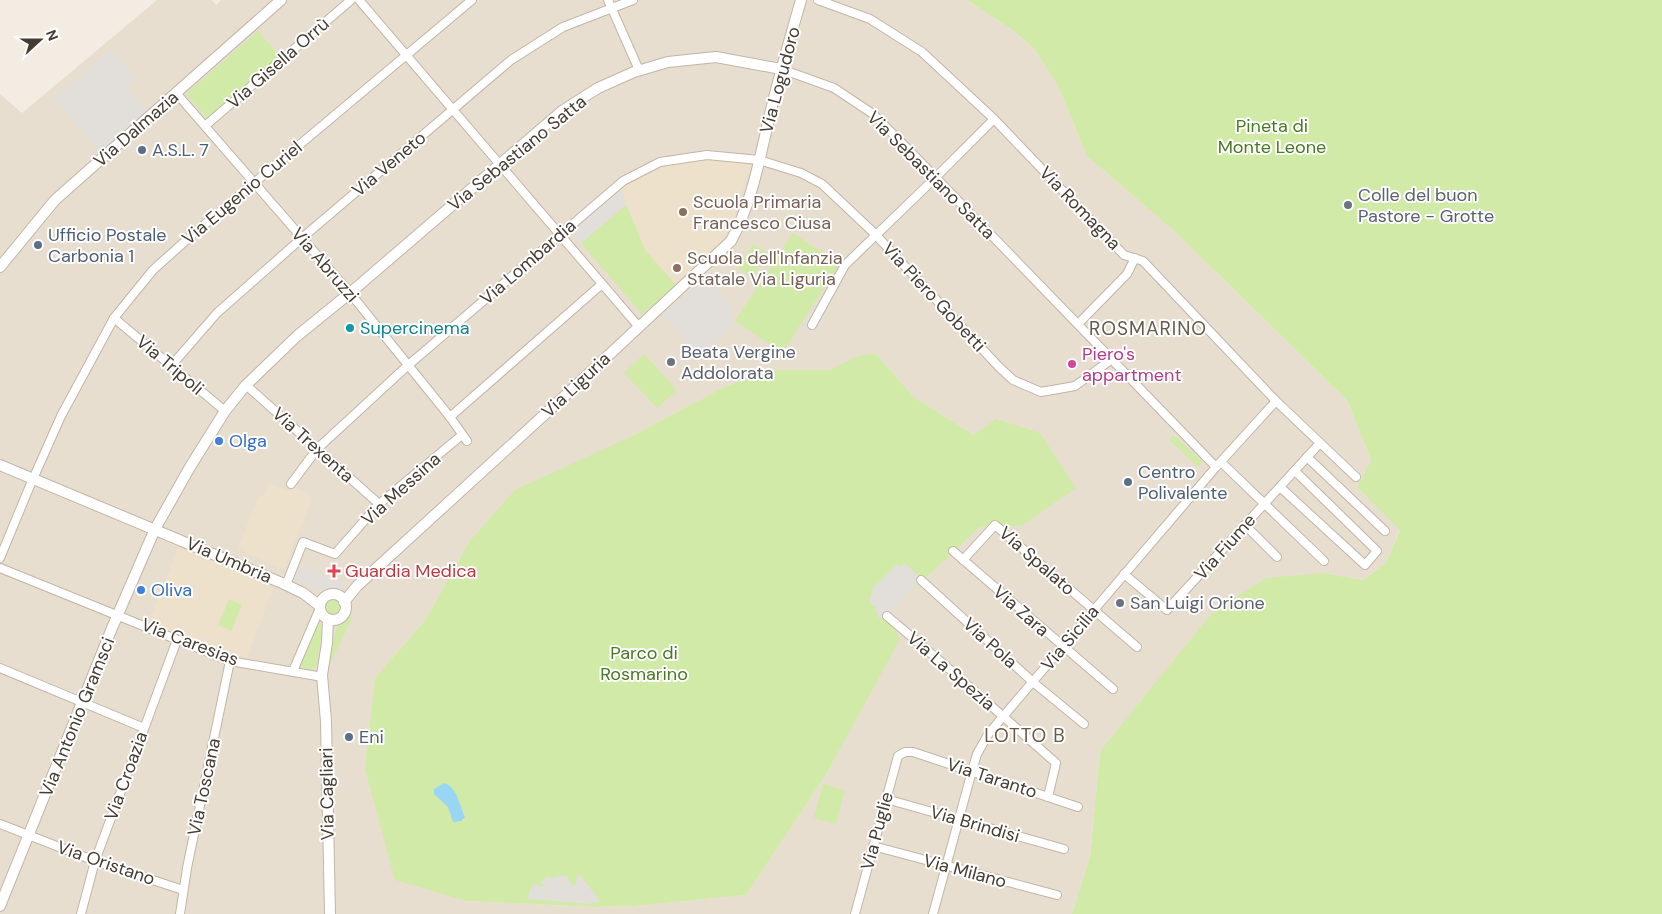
<svg xmlns="http://www.w3.org/2000/svg" width="1662" height="914" font-family="'DM Sans',sans-serif">
<style>
.residential{fill:#e7ded0;fill-rule:evenodd}
.education{fill:#ede1cb}
.green{fill:#d1eaa8}
.parking{fill:#e2dfdb}
.water{fill:#99d6f4}
.lines{fill:none;stroke-linecap:round;stroke-linejoin:round}
.minor-casing{stroke:#c1b6a7;stroke-width:10}
.tertiary-casing{stroke:#c1b6a7;stroke-width:12}
.minor{stroke:#fff;stroke-width:8}
.tertiary{stroke:#fff;stroke-width:10}
.service-dot{fill:#5c6f8a;stroke:#fff;stroke-width:2}
.worship-dot{fill:#6b7280;stroke:#fff;stroke-width:2}
.education-dot{fill:#8d6e63;stroke:#fff;stroke-width:2}
.culture-dot{fill:#0f9aa8;stroke:#fff;stroke-width:2}
.hotel-dot{fill:#d1479c;stroke:#fff;stroke-width:2}
.shop-dot{fill:#3f7fe0;stroke:#fff;stroke-width:2}
.health-dot{fill:#e0444e;stroke:#fff;stroke-width:2}
.labels{text-anchor:middle;stroke-width:4;stroke-linejoin:round;paint-order:stroke}
.street-label{font-size:18px;fill:#443c32;stroke:#fff}
.park-label{font-size:18px;fill:#497923;stroke:#fff}
.service-label{font-size:18px;fill:#4e5e75;stroke:#fff;text-anchor:start}
.worship-label{font-size:18px;fill:#5b616d;stroke:#fff;text-anchor:start}
.education-label{font-size:18px;fill:#785e54;stroke:#fff;text-anchor:start}
.culture-label{font-size:18px;fill:#0d838f;stroke:#fff;text-anchor:start}
.hotel-label{font-size:18px;fill:#b23c85;stroke:#fff;text-anchor:start}
.shop-label{font-size:18px;fill:#366cbe;stroke:#fff;text-anchor:start}
.health-label{font-size:18px;fill:#be3a42;stroke:#fff;text-anchor:start}
.neighbourhood-label{font-size:19px;letter-spacing:1px;fill:#685949;stroke:#fff}
</style>
<rect width="100%" height="100%" fill="#f2ece2"/>
<path class="residential" d="M157 0H212L216 5 221 0H967L1014 31 1035 50 1058 86 1087 156 1173 230 1347 400 1371 460 1357 487 1400 529 1386 563 1363 580 1324 573 1101 750 1099 762 1090 857 1072 914H0V94L22 113ZM875 353 915 398 974 435 1021 526 980 527 897 605 887 616 899 639 827 773 746 895 634 906 595 907 467 901 375 678 426 619 469 542 630 437 724 387 773 370H830Z"/>
<g class="education">
<polygon points="721,160 750,164 734,220 723,239 676,285 645,250 626,205 621,187 663,167 690,161"/>
<polygon points="270,483 289,491 293,486 312,498 284,569 238,549 259,495 264,497"/>
<polygon points="179,547 273,588 247,659 230,656 148,623"/>
</g>
<g class="green">
<polygon points="967,0 1662,0 1662,914 1072,914 1090,857 1099,762 1101,750 1213,612 1266,578 1324,573 1363,580 1386,563 1400,530 1357,487 1371,460 1347,400 1173,230 1087,156 1058,86 1035,50 1014,31"/>
<polygon points="258,31 280,56 208,119 186,94"/>
<polygon points="626,205 645,250 676,285 642,314 581,243"/>
<polygon points="793,233 840,264 782,353 735,321"/>
<polygon points="753,244 767,253 753,278 738,269"/>
<polygon points="875,353 915,398 974,435 996,419 1040,433 1076,488 1021,526 980,527 897,605 887,616 900,639 827,773 746,895 634,906 595,907 467,901 395,880 365,769 375,678 426,619 469,542 515,490 630,437 724,387 773,370 830,370 858,356"/>
<polygon points="644,354 677,390 657,408 624,373"/>
<polygon points="1173,435 1203,462 1198,467 1169,440"/>
<circle cx="333" cy="607" r="9"/>
<polygon points="229,599 242,605 231,631 218,625"/>
<polygon points="347,614 353,616 329,666 331,649 339,622"/>
<polygon points="319,618 322,629 317,665 312,670 295,668"/>
<polygon points="823,784 845,790 836,824 814,818"/>
</g>
<g class="parking">
<polygon points="111,50 136,79 127,88 148,111 101,152 54,99"/>
<polygon points="621,187 626,205 581,243 571,230"/>
<polygon points="844,262 849,265 817,331 800,332"/>
<polygon points="706,277 728,303 734,324 698,355 663,316"/>
<polygon points="905,563 922,579 884,619 878,617 875,606 869,603 873,588 897,564 901,567"/>
<polygon points="299,565 346,586 336,590 324,591 294,580"/>
<polygon points="564,875 568,877 569,882 573,886 576,884 577,877 580,875 600,901 591,904 528,899 530,889 535,884 543,887 544,885 541,882 547,877 553,878"/>
</g>
<path class="water" d="M444 783C457 786 460 807 465 817L461 821 453 822 448 807 434 794V789Z"/>
<g class="lines">
<g class="minor-casing">
<g id="minor">
<polyline points="359,0 639,327"/>
<polyline points="608,0 639,70"/>
<polyline points="818,0 870,19 922,52 994,119 1124,255 1143,261 1276,401 1356,477"/>
<polyline points="781,69 834,88 873,114 908,149 1216,467"/>
<polyline points="177,94 350,293 450,417 467,441"/>
<polyline points="205,126 351,0"/>
<polyline points="114,318 225,411"/>
<polyline points="1078,324 1127,274 1135,258"/>
<polyline points="812,325 845,265 933,180 994,119"/>
<polyline points="171,366 217,313 302,238 511,60 563,27 633,0"/>
<polyline points="246,385 379,504"/>
<polyline points="450,417 602,284"/>
<polyline points="1307,457 1385,531"/>
<polyline points="1221,462 1324,561"/>
<polyline points="291,484 317,449 405,368 623,181 660,162 707,155 759,160 801,173 822,184 873,232 999,367 1013,380 1041,392 1075,386 1112,359"/>
<polyline points="1280,487 1365,565 1377,551 1295,471"/>
<polyline points="1245,525 1277,557"/>
<polyline points="953,551 1113,689"/>
<polyline points="0,558 29,488 61,416 114,318 153,270 192,235 472,0"/>
<polyline points="963,560 995,525 1137,647"/>
<polyline points="0,568 230,661 317,676 322,675"/>
<polyline points="1124,574 1167,610 1320,443"/>
<polyline points="921,580 1034,683 1084,724"/>
<polyline points="286,585 303,542 335,554 379,504 462,435"/>
<polyline points="887,616 947,667 1056,763 1048,797"/>
<polyline points="0,668 144,728"/>
<polyline points="293,671 320,608"/>
<polyline points="886,799 1064,849"/>
<polyline points="0,824 95,861 183,890"/>
<polyline points="873,846 1057,895"/>
<polyline points="81,914 95,861 177,640"/>
<polyline points="180,914 187,868 230,661"/>
<polyline points="855,914 898,756 905,752 913,752 1078,807"/>
<polyline points="933,914 972,771 977,754 989,733 1216,467 1276,401"/>
</g>
</g>
<g class="tertiary-casing">
<g id="tertiary">
<polyline points="0,267 55,200 281,0"/>
<polyline points="0,465 282,583 303,593 320,606"/>
<circle cx="333" cy="607" r="13"/>
<path d="M344 602 357 586 567 394 731 241C752 203 760 157 770 114 779 76 790 38 801 0"/>
<polyline points="328,619 327,643 322,675 326,721 330,914"/>
<polyline points="0,906 112,628 155,529 190,467 225,411 246,385 297,336 350,293 562,111 598,88 634,72 668,62 716,57 781,69"/>
</g>
</g>
<use href="#minor" class="minor"/>
<use href="#tertiary" class="tertiary"/>
</g>
<g class="service-dot">
<circle cx="142" cy="150" r="5"/>
<circle cx="38" cy="245" r="5"/>
<circle cx="1128" cy="482" r="5"/>
<circle cx="349" cy="737" r="5"/>
</g>
<g class="worship-dot">
<circle cx="1348" cy="205" r="5"/>
<circle cx="671" cy="362" r="5"/>
<circle cx="1120" cy="603" r="5"/>
</g>
<g class="education-dot">
<circle cx="683" cy="212" r="5"/>
<circle cx="677" cy="268" r="5"/>
</g>
<circle class="culture-dot" cx="350" cy="328" r="5"/>
<circle class="hotel-dot" cx="1072" cy="364" r="5"/>
<g class="shop-dot">
<circle cx="219" cy="441" r="5"/>
<circle cx="141" cy="590" r="5"/>
</g>
<path class="health-dot" d="M331.5 563.5h5v5h5v5h-5v5h-5v-5h-5v-5h5z"/>
<g class="labels">
<g class="street-label">
<text transform="translate(278 63) rotate(-41)" y="6">Via Gisella Orrù</text>
<text transform="translate(780 80) rotate(-75)" y="6">Via Logudoro</text>
<text transform="translate(136 129) rotate(-41)" y="6">Via Dalmazia</text>
<text transform="translate(517 153) rotate(-39)" y="6">Via Sebastiano Satta</text>
<text transform="translate(389 164) rotate(-40)" y="6">Via Veneto</text>
<text transform="translate(931 175) rotate(45)" y="6">Via Sebastiano Satta</text>
<text transform="translate(242 193) rotate(-40)" y="6">Via Eugenio Curiel</text>
<text transform="translate(1080 208) rotate(46)" y="6">Via Romagna</text>
<text transform="translate(528 262) rotate(-41)" y="6">Via Lombardia</text>
<text transform="translate(325 265) rotate(49)" y="6">Via Abruzzi</text>
<text transform="translate(934 297) rotate(47)" y="6">Via Piero Gobetti</text>
<text transform="translate(170 365) rotate(40)" y="6">Via Tripoli</text>
<text transform="translate(576 385) rotate(-43)" y="6">Via Liguria</text>
<text transform="translate(313 445) rotate(42)" y="6">Via Trexenta</text>
<text transform="translate(401 489) rotate(-42)" y="6">Via Messina</text>
<text transform="translate(1225 547) rotate(-48)" y="6">Via Fiume</text>
<text transform="translate(229 560) rotate(23)" y="6">Via Umbria</text>
<text transform="translate(1037 561) rotate(41)" y="6">Via Spalato</text>
<text transform="translate(1021 611) rotate(41)" y="6">Via Zara</text>
<text transform="translate(1070 638) rotate(-50)" y="6">Via Sicilia</text>
<text transform="translate(190 642) rotate(21)" y="6">Via Caresias</text>
<text transform="translate(990 643) rotate(42)" y="6">Via Pola</text>
<text transform="translate(951 671) rotate(41)" y="6">Via La Spezia</text>
<text transform="translate(77 717) rotate(-68)" y="6">Via Antonio Gramsci</text>
<text transform="translate(126 776) rotate(-70)" y="6">Via Croazia</text>
<text transform="translate(992 778) rotate(18)" y="6">Via Taranto</text>
<text transform="translate(204 787) rotate(-78)" y="6">Via Toscana</text>
<text transform="translate(327 794) rotate(-91)" y="6">Via Cagliari</text>
<text transform="translate(975 824) rotate(16)" y="6">Via Brindisi</text>
<text transform="translate(877 831) rotate(-75)" y="6">Via Puglie</text>
<text transform="translate(106 863) rotate(19)" y="6">Via Oristano</text>
<text transform="translate(965 871) rotate(15)" y="6">Via Milano</text>
</g>
<g class="park-label">
<text x="1272" y="132">Pineta di<tspan x="1272" dy="21">Monte Leone</tspan></text>
<text x="644" y="659">Parco di<tspan x="644" dy="21">Rosmarino</tspan></text>
</g>
<g class="service-label">
<text x="152" y="156">A.S.L. 7</text>
<text x="48" y="241">Ufficio Postale<tspan x="48" dy="21">Carbonia 1</tspan></text>
<text x="1138" y="478">Centro<tspan x="1138" dy="21">Polivalente</tspan></text>
<text x="359" y="743">Eni</text>
</g>
<g class="worship-label">
<text x="1358" y="201">Colle del buon<tspan x="1358" dy="21">Pastore - Grotte</tspan></text>
<text x="681" y="358">Beata Vergine<tspan x="681" dy="21">Addolorata</tspan></text>
<text x="1130" y="609">San Luigi Orione</text>
</g>
<g class="education-label">
<text x="693" y="208">Scuola Primaria<tspan x="693" dy="21">Francesco Ciusa</tspan></text>
<text x="687" y="264">Scuola dell'Infanzia<tspan x="687" dy="21">Statale Via Liguria</tspan></text>
</g>
<g class="culture-label">
<text x="360" y="334">Supercinema</text>
</g>
<g class="hotel-label">
<text x="1082" y="360">Piero's<tspan x="1082" dy="21">appartment</tspan></text>
</g>
<g class="shop-label">
<text x="229" y="447">Olga</text>
<text x="151" y="596">Oliva</text>
</g>
<g class="health-label">
<text x="345" y="577">Guardia Medica</text>
</g>
<g class="neighbourhood-label">
<text x="1148" y="335">ROSMARINO</text>
<text x="1025" y="742">LOTTO B</text>
</g>
</g>
<g transform="translate(40 40) rotate(69)" stroke="#ffffff" stroke-width="4" paint-order="stroke">
<path d="M0-4L9 19L0 12L-9 19Z" fill="#443c32"/>
<text y="-8" font-size="14" font-weight="bold" text-anchor="middle" fill="#443c32">N</text>
</g>
</svg>
